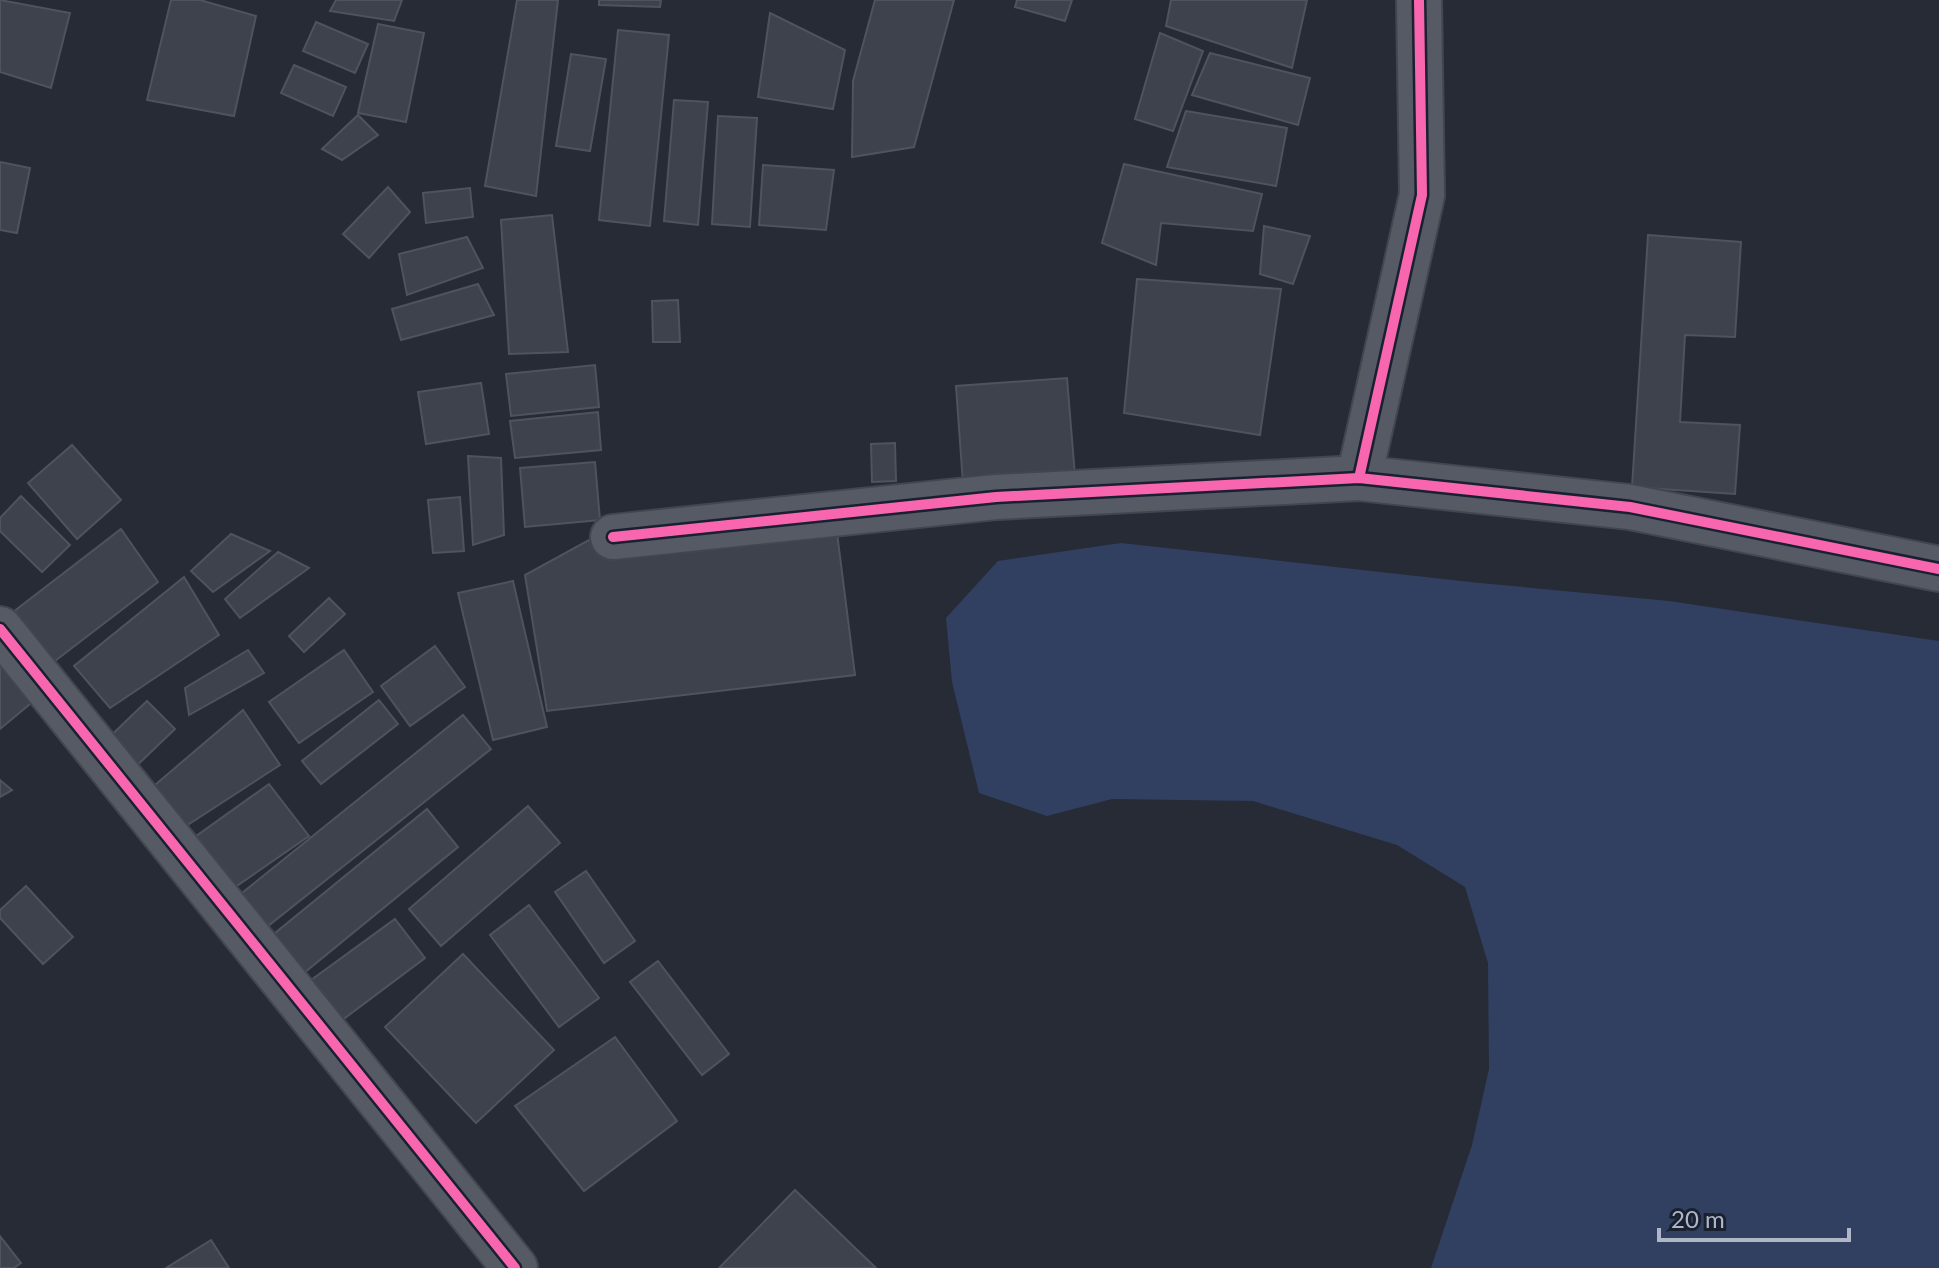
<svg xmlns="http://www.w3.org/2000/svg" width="1939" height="1268" font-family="Lato,sans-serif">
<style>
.water{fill:#314061}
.building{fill:#3e424c;stroke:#4e535e;stroke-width:2}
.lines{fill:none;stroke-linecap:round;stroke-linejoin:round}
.minor-casing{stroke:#43464f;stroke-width:48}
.tertiary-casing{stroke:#43464f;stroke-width:48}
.minor{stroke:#565a64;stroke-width:44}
.tertiary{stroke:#565a64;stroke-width:44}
.cycleway-casing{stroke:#192131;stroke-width:15}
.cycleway{stroke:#f766af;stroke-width:10}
</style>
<rect width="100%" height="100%" fill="#262b36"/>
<polygon class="water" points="1121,543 1470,582 1669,601 1939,641 1939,1268 1431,1268 1472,1145 1489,1069 1488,963 1465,887 1397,845 1253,801 1112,799 1047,816 979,793 952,682 946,618 998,561"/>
<g class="building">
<polygon points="0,0 70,13 51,88 0,72"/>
<polygon points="171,0 200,0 256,16 234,116 147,100"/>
<polygon points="336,0 402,0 394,21 330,11"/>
<polygon points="517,0 558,0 536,196 485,186"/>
<polygon points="599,0 661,0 660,7 599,5"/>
<polygon points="875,0 954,0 914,147 852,157 853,81"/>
<polygon points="1017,0 1072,0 1065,21 1015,7"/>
<polygon points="1171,0 1307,0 1292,68 1166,26"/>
<polygon points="770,13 845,50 833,109 758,97"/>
<polygon points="316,22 368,44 355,73 303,51"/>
<polygon points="378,24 424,33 406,122 358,113"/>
<polygon points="618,30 669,35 650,226 599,220"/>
<polygon points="1160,33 1203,51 1173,131 1135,119"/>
<polygon points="1210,53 1310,78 1298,125 1192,95"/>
<polygon points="571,54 606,59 590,151 556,146"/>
<polygon points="294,65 346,87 333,116 281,93"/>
<polygon points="674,100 708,102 698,225 664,221"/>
<polygon points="1186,111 1287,128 1276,186 1167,167"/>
<polygon points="358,115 378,135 342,160 322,149"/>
<polygon points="718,116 757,118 750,227 712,224"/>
<polygon points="0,162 30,168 17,233 0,230"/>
<polygon points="1124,164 1262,194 1253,231 1161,223 1156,265 1102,243"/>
<polygon points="763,165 834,170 826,230 759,225"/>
<polygon points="388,187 410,212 369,258 343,234"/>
<polygon points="470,188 473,217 426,223 423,193"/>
<polygon points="552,215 568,352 509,354 501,220"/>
<polygon points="1264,226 1310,236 1293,284 1260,274"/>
<polygon points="1648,235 1741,242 1735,337 1685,335 1680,422 1740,425 1735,494 1632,487"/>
<polygon points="467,237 483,268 407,295 399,254"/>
<polygon points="1137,279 1281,289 1260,435 1124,413"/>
<polygon points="478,284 494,315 401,340 392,309"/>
<polygon points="678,300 680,342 653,342 652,301"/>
<polygon points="595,365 599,407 511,416 506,374"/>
<polygon points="1067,378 1075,476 963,484 956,386"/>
<polygon points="481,383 489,434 426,444 418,392"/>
<polygon points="598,412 601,450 515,458 510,421"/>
<polygon points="895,443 896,481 872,482 871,444"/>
<polygon points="72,445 121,500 77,539 28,483"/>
<polygon points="468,456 501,458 504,535 473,545"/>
<polygon points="595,462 600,520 525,527 520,468"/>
<polygon points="21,496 70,545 42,572 0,531 0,518"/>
<polygon points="460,497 464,551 433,553 428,500"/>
<polygon points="835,517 855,675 547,711 525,575 589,540"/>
<polygon points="121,529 158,582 42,671 0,622"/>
<polygon points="231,534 270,551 213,592 191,571"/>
<polygon points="278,552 309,568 240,618 225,599"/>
<polygon points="184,577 219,635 110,708 74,666"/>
<polygon points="513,581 547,727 493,740 458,593"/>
<polygon points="329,598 345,614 304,652 289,636"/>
<polygon points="0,639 42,694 0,729"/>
<polygon points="435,646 465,687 410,726 381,686"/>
<polygon points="248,650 264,673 189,715 185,688"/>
<polygon points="344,650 373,692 299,743 269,702"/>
<polygon points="379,700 398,724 321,784 302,761"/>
<polygon points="147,701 175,729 128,774 100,746"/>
<polygon points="243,710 280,765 183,828 149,790"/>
<polygon points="463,715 491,749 263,930 237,897"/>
<polygon points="0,780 12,790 0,797"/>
<polygon points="269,784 309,836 234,888 192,839"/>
<polygon points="528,806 560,843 441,946 409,909"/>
<polygon points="427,809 458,847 299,977 269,938"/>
<polygon points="586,871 635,941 604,963 555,892"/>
<polygon points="26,886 73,937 43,964 0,918 0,910"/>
<polygon points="529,905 599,998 559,1027 490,935"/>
<polygon points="395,919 425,958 337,1024 307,983"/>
<polygon points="463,954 554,1050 476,1123 385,1027"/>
<polygon points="658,961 729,1054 702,1075 630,982"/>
<polygon points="615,1037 677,1121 584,1191 515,1106"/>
<polygon points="795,1190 876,1268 719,1268"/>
<polygon points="0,1236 21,1263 14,1268 0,1268"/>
<polygon points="211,1240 229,1268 166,1268"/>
</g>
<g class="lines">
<g class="minor-casing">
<g id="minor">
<polyline points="1359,478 1422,195 1419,0"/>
<polyline points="613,537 996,497 1359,478 1630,507 1939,569"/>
</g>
</g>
<g class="tertiary-casing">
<polyline id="tertiary" points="0,629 515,1268"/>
</g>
<use href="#minor" class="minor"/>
<use href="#tertiary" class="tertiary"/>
<g class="cycleway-casing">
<g id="cycleway">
<polyline points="1359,478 1422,195 1419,0"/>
<polyline points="613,537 996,497 1359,478 1630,507 1939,569"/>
<polyline points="0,629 515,1268"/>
</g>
</g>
<use href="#cycleway" class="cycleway"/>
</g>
<path d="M1659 1228v12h190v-12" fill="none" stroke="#afb6c8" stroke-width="4"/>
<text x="1671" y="1228" font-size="24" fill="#afb6c8" stroke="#192131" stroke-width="6" paint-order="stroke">20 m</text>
</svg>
